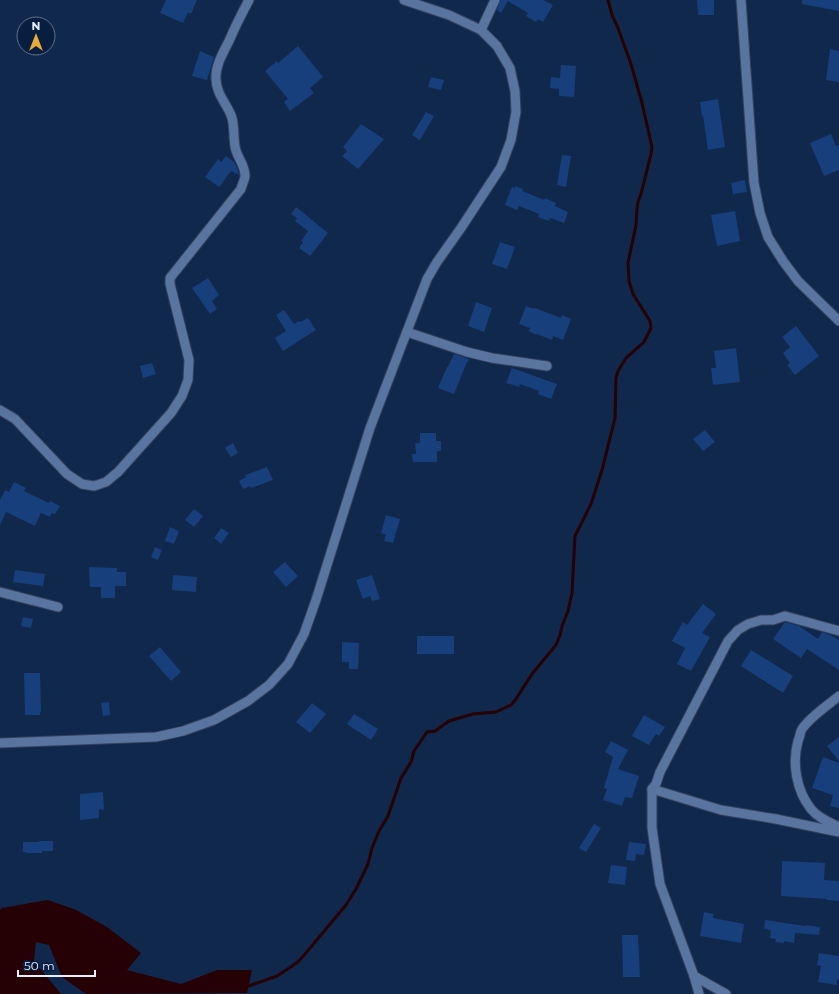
<svg xmlns="http://www.w3.org/2000/svg" width="839" height="994" font-family="Montserrat,sans-serif">
<style>
.water{fill:#250004}
.lines{fill:none;stroke-linecap:round;stroke-linejoin:round}
.stream{stroke:#250004;stroke-width:3}
.building{fill:#173f7b}
.street-casing{stroke:#33405e;stroke-width:11}
.street{stroke:#59749e;stroke-width:9}
</style>
<rect width="100%" height="100%" fill="#10284c"/>
<polygon class="water" points="48,900 76,910 107,927 141,953 127,970 181,984 217,970 252,970 247,993 86,994 62,977 49,945 36,942 34,961 61,994 0,994 0,910 2,908"/>
<g class="lines">
<polyline class="stream" points="246,987 277,976 298,962 305,954 346,905 356,889 368,864 372,848 379,831 388,816 401,778 411,762 414,751 427,732 435,731 449,721 473,714 496,712 511,705 516,699 532,674 556,645 560,635 562,626 568,611 572,593 575,536 591,504 602,470 615,418 616,378 618,371 626,358 644,342 651,328 650,321 633,294 629,281 628,263 636,225 637,209 638,202 641,194 651,154 652,147 642,103 631,64 618,28 612,15 608,0"/>
</g>
<g class="building">
<polygon points="166,0 197,0 191,14 188,12 183,23 160,13"/>
<polygon points="501,0 543,0 553,5 543,22 538,19 536,22 526,16 528,13 508,1 501,13 497,10"/>
<polygon points="697,0 714,0 714,15 698,15"/>
<polygon points="802,0 839,0 839,11 802,4"/>
<polygon points="298,46 323,77 310,88 314,93 290,111 284,102 288,99 265,71 277,61 278,63"/>
<polygon points="830,49 839,51 839,82 826,80"/>
<polygon points="200,51 214,57 207,80 192,76"/>
<polygon points="561,65 576,66 574,97 559,96 559,89 550,88 551,77 560,78"/>
<polygon points="431,77 444,80 441,90 428,87"/>
<polygon points="718,99 725,147 708,150 703,115 702,116 700,102"/>
<polygon points="426,112 434,116 420,140 412,135"/>
<polygon points="361,124 384,139 358,169 342,156 347,151 343,147"/>
<polygon points="831,134 836,146 839,145 839,170 824,176 810,143"/>
<polygon points="562,155 571,156 566,187 557,185"/>
<polygon points="226,156 234,162 238,170 239,175 231,171 219,187 205,177 218,159 221,162"/>
<polygon points="745,180 747,192 733,194 731,183"/>
<polygon points="515,186 523,189 522,191 544,200 545,198 556,203 555,206 568,212 564,223 550,218 549,221 538,217 539,214 519,206 517,210 505,205 512,187 515,188"/>
<polygon points="296,207 328,233 310,256 299,248 303,242 301,241 308,231 295,221 297,218 291,214"/>
<polygon points="735,211 740,241 717,246 711,215"/>
<polygon points="500,242 515,247 507,269 492,264"/>
<polygon points="208,278 219,295 212,301 217,309 210,314 192,288"/>
<polygon points="476,302 492,308 484,332 468,326"/>
<polygon points="526,306 534,309 535,308 561,318 562,315 571,319 563,340 553,336 552,340 537,334 537,335 529,331 530,328 519,324"/>
<polygon points="284,310 294,324 299,321 300,322 308,318 316,330 283,351 275,338 286,331 276,315"/>
<polygon points="796,326 819,356 795,375 787,365 790,363 783,353 790,347 782,337"/>
<polygon points="736,348 740,382 713,385 711,368 716,368 714,351"/>
<polygon points="454,354 469,359 468,362 467,362 454,394 438,388 447,367 448,367"/>
<polygon points="152,363 156,374 143,378 140,366"/>
<polygon points="512,368 557,384 551,399 538,394 539,391 520,384 519,387 506,383"/>
<polygon points="705,430 715,442 703,451 693,439"/>
<polygon points="420,433 436,433 436,441 441,441 441,451 437,451 437,462 413,462 412,454 416,454 415,443 420,443"/>
<polygon points="233,443 238,453 231,457 225,448"/>
<polygon points="267,467 273,480 251,488 250,486 243,489 239,481 246,477 245,475"/>
<polygon points="14,482 26,488 24,491 49,503 50,501 60,506 55,514 52,513 50,517 41,513 35,526 6,512 0,525 0,500 5,490 9,492"/>
<polygon points="194,509 203,516 194,527 185,520"/>
<polygon points="386,515 400,519 393,543 384,541 386,535 381,533"/>
<polygon points="170,527 179,531 174,544 165,541"/>
<polygon points="221,528 229,533 221,544 214,538"/>
<polygon points="155,547 162,550 158,560 151,557"/>
<polygon points="285,562 298,576 286,587 273,572"/>
<polygon points="89,567 117,568 117,572 126,572 126,586 115,586 115,598 101,598 101,587 90,587"/>
<polygon points="15,570 45,574 43,586 13,582"/>
<polygon points="173,575 197,577 196,592 172,590"/>
<polygon points="372,575 380,599 372,601 370,596 363,599 356,580"/>
<polygon points="703,604 716,614 702,633 710,637 691,671 677,664 685,648 672,641 683,622 687,625"/>
<polygon points="23,617 33,619 31,628 21,626"/>
<polygon points="785,622 799,626 818,639 822,632 830,635 839,640 839,670 807,649 801,658 773,639"/>
<rect x="417" y="636" width="37" height="18"/>
<polygon points="342,642 359,643 358,669 349,669 349,662 342,662"/>
<polygon points="160,647 181,672 171,681 149,656"/>
<polygon points="751,650 793,676 783,693 741,666"/>
<polygon points="24,673 40,673 41,712 40,712 40,715 25,715"/>
<polygon points="109,702 110,715 103,716 101,703"/>
<polygon points="312,703 326,714 310,733 296,722"/>
<polygon points="354,714 378,729 371,740 347,724"/>
<polygon points="644,715 665,727 659,736 656,734 649,745 632,736"/>
<polygon points="839,737 839,761 827,746"/>
<polygon points="611,741 628,750 618,769 639,776 632,798 625,797 622,806 603,800 607,789 604,788 613,757 605,752"/>
<polygon points="823,757 839,763 839,808 830,806 833,795 812,788"/>
<polygon points="103,792 104,810 99,809 99,818 80,820 80,794"/>
<polygon points="594,824 601,828 586,852 579,848"/>
<polygon points="39,841 53,841 53,851 42,851 42,853 26,853 26,852 23,852 23,842 39,842"/>
<polygon points="629,842 646,844 644,855 636,854 635,861 626,860"/>
<polygon points="782,861 825,863 824,880 839,881 839,901 827,900 827,899 781,896"/>
<polygon points="611,865 627,867 625,885 608,883"/>
<polygon points="704,912 714,914 713,918 744,924 741,943 700,936"/>
<polygon points="765,920 805,926 805,925 820,927 819,935 795,933 794,943 784,941 784,943 775,942 776,939 770,938 771,930 764,929"/>
<polygon points="622,935 638,935 640,977 623,977"/>
<polygon points="819,953 839,956 839,980 837,979 837,985 818,982 821,966 817,965"/>
</g>
<g class="lines">
<g class="street-casing">
<g id="street">
<polyline points="741,0 754,183 760,213 768,237 783,261 798,281 839,321"/>
<polyline points="481,30 495,0"/>
<polyline points="407,332 467,352 492,358 547,366"/>
<path d="M0 410 15 419 67 474 82 484 94 486 106 482 118 472 171 413 182 396 188 380 189 360 170 284V278L241 189C242 185 244 181 245 177 246 165 236 157 235 146 233 136 235 125 231 115 226 103 216 93 216 79 215 66 223 53 229 41 235 27 242 13 249 0"/>
<polyline points="0,592 58,607"/>
<path d="M839 696C827 706 811 716 802 729 800 732 800 737 798 741 792 763 796 790 811 809 818 818 829 822 839 827"/>
<polyline points="0,743 156,737 183,731 214,720 248,701 269,685 288,664 304,634 316,600 370,428 427,279 437,262 461,228 501,167 511,140 516,112 515,91 510,68 497,46 481,30 449,15 404,0"/>
<polyline points="652,789 721,810 776,819 839,832"/>
<polyline points="694,976 726,994"/>
<polyline points="699,994 694,976 660,884 652,828 652,789 656,784 660,772 728,641 738,630 748,624 761,620 773,620 785,616 839,631"/>
</g>
</g>
<use href="#street" class="street"/>
</g>
<g transform="translate(36 36)"><circle r="19" fill="#071e41" stroke="#61728d"/>
<path d="M0-3L7 15L0 10L-7 15Z" fill="#e8ab37"/>
<text y="-6" font-size="11" font-weight="bold" text-anchor="middle" fill="#e7f0ff">N</text>
</g>
<path d="M18 970v6h77v-6" fill="none" stroke="#e7f0ff" stroke-width="2"/>
<text x="24" y="970" font-size="12" fill="#e7f0ff" stroke="#071e41" stroke-width="3" paint-order="stroke">50 m</text>
</svg>
